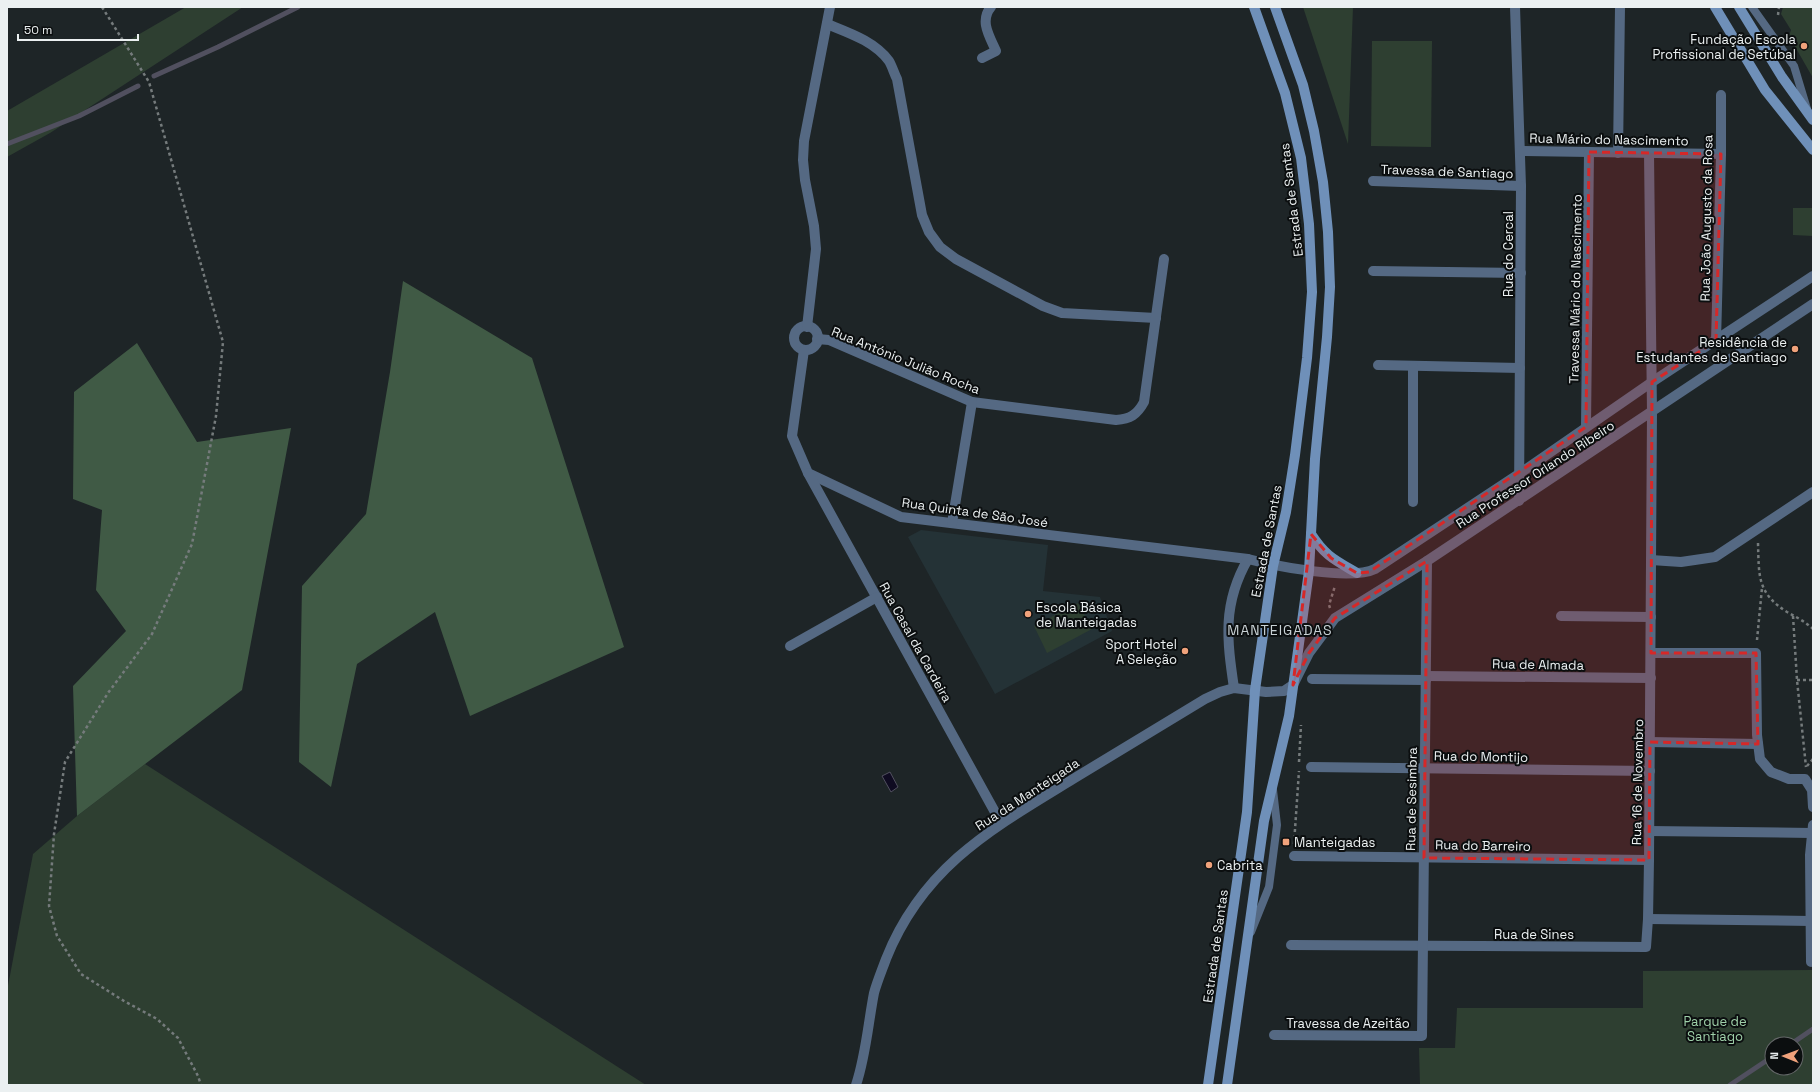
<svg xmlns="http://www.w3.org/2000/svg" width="1820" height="1092" font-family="'Space Grotesk',sans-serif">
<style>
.built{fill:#243236}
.green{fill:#2e3f31;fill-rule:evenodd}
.forest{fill:#405a45}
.water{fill:#0f0b21;stroke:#51505f}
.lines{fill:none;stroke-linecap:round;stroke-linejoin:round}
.stream{stroke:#51505f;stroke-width:5}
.path{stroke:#757b7c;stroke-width:2.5;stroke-dasharray:3 3;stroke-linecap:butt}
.lane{stroke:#556983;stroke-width:8}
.street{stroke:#556983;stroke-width:10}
.secondary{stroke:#6f90b9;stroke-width:10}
.marked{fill:#d62828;fill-opacity:0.2;stroke:#d62828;stroke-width:3;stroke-dasharray:8 5;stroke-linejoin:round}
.poi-dot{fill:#f0a27b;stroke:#0b0e0f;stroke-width:1.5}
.labels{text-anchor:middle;stroke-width:4;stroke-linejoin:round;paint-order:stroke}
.poi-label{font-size:13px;fill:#ebf0f1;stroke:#0b0e0f;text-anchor:end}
.street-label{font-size:13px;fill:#ebf0f1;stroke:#0b0e0f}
.park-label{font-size:13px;fill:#9fd0a9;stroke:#0b0e0f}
.neighbourhood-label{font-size:14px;letter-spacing:1px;fill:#c8d1d4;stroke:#0b0e0f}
</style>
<rect width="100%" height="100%" fill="#1e2527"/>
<polygon class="built" points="921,530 1048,545 1043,591 1100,597 1112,631 995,694 908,537"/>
<g class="green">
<polygon points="186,7 243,7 50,133 7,157 7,111"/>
<polygon points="1303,7 1353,7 1348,144"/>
<polygon points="1783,7 1813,7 1813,78 1789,36 1791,30 1781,14"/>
<polygon points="1372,41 1432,41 1431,147 1371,146"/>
<polygon points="1793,208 1813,208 1813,236 1793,235"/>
<polygon points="1078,603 1092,629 1047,653 1034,626"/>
<polygon points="145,764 646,1085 7,1085 7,991 33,854 77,816"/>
<path d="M1813 970V1085H1420L1419 1048H1455L1457 1008H1643V971ZM1772 1044H1796V1068H1772Z"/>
</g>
<g class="forest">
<polygon points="403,281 532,358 624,647 470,716 435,612 357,664 331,787 299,762 302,586 366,514 390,372"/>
<polygon points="137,343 197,442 291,428 242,690 77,816 73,686 126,631 96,590 102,510 73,499 74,392"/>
</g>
<polygon class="water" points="890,772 898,787 891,792 882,776"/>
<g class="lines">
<g class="stream">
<polyline points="154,76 218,47 298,7"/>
<polyline points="7,144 79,116 138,86"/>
<polyline points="1791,1044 1813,1029"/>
<polyline points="1730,1085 1772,1057"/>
</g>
<g class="path">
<polyline points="102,7 149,82 223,342 216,416 192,544 152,634 108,693 65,762 54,834 49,906 57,936 81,974 124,1001 157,1019 178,1038 198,1076 201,1085"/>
<polyline points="1778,15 1779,7"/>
<path d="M1758 543C1759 576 1757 593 1787 612 1796 617 1806 622 1813 629"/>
<polyline points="1330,608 1329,605 1335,586"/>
<polyline points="1793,616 1797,680 1806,767"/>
<polyline points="1757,640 1762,588"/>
<polyline points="1797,680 1813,680"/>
<polyline points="1299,762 1301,725"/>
<polyline points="1807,766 1813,759"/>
<polyline points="1294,844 1299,771"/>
</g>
<g class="lane">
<polyline points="1752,7 1794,66 1807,109"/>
<polyline points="1251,932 1269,887 1277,825 1273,790"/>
</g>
<g class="street">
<polyline points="1515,7 1521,186 1519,501"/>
<path d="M827 24C849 33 874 41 889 61 892 66 894 73 897 79L922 215 929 232 940 247 956 259 1043 306 1062 313 1156 318"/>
<path d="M982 58 996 51C990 37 979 21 991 7"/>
<polyline points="1520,151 1721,154"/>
<polyline points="1618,153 1620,7"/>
<polyline points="1373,181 1521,186"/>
<polyline points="1373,271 1521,273"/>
<circle cx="806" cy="338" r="12"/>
<polyline points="807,327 816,249 814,226 805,180 803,160 804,141 830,7"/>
<path d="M817 339 829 340 972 402 1116 420C1130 419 1137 415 1144 402L1164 259"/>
<polyline points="1716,341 1721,154 1721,95"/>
<path d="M804 350 792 436 808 473 901 517 1248 559C1275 566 1351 581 1375 569L1519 474 1652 382 1813 276"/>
<polyline points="1378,365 1520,368"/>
<polyline points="1586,427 1589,152"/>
<polyline points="808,473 1001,823"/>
<polyline points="1413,502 1413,366"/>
<polyline points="952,523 972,402"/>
<polyline points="1651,560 1681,562 1715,557 1813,492"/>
<polyline points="1561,616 1651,617"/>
<polyline points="790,646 877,597"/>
<polyline points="1651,653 1756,653 1757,735 1760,759 1771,772 1789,779 1805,779 1812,790 1813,807"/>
<polyline points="1426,676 1651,678"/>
<polyline points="1312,679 1426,680"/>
<path d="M1234 688C1227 640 1222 604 1248 559"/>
<polyline points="1650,742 1758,744"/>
<polyline points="1311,767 1650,771"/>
<polyline points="1649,831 1812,833"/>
<polyline points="1294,856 1649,860"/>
<polyline points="1648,919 1811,921"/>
<polyline points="1291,945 1646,947 1648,919 1649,860 1652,413 1649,153"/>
<polyline points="1811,962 1810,855 1813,825"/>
<polyline points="1274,1035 1422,1036 1427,561"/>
<path d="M856 1085C866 1055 868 1024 874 993 877 982 882 970 886 959 923 866 993 828 1073 779 1117 752 1161 726 1205 699L1220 692 1234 688 1266 692 1284 691 1293 685 1309 653 1335 618 1427 561 1813 304"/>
</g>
<g class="secondary">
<polyline points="1715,7 1765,90 1813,150"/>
<polyline points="1739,7 1782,77 1813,120"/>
<path d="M1311 534C1325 556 1335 560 1357 573"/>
<polyline points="1208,1085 1247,812 1255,690 1273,566 1286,512 1295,455 1307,358 1312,292 1309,224 1301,158 1285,93 1254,7"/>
<polyline points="1227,1085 1264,821 1289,716 1309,571 1315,459 1327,337 1330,287 1328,232 1323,182 1314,131 1303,85 1275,7"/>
</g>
</g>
<path class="marked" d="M1589 152 1721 154 1716 341 1652 382 1651 653H1756L1758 744 1650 742 1649 860 1424 858 1427 561 1335 618 1309 653 1293 685 1311 534 1331 558 1357 573 1369 572 1586 427Z"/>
<g class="poi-dot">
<circle cx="1804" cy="46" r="4"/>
<circle cx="1795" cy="349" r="4"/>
<circle cx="1028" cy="614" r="4"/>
<circle cx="1185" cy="651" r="4"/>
<rect x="1282" y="838" width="8" height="8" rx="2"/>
<circle cx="1209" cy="865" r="4"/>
</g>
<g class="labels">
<g class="poi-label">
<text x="1796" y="44">Fundação Escola<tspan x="1796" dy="15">Profissional de Setúbal</tspan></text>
<text x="1787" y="347">Residência de<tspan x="1787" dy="15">Estudantes de Santiago</tspan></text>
<text x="1036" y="612" text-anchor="start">Escola Básica<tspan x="1036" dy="15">de Manteigadas</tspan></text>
<text x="1177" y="649">Sport Hotel<tspan x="1177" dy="15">A Seleção</tspan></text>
<text x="1294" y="847" text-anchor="start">Manteigadas</text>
<text x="1217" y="870" text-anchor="start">Cabrita</text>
</g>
<g class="street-label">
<text transform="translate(1609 139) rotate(1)" y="5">Rua Mário do Nascimento</text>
<text transform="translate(1447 171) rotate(2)" y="5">Travessa de Santiago</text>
<text transform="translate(1291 200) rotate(-97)" y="5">Estrada de Santas</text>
<text transform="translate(1706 218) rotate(-89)" y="5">Rua João Augusto da Rosa</text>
<text transform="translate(1508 254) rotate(-90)" y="5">Rua do Cercal</text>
<text transform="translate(1575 289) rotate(-89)" y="5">Travessa Mário do Nascimento</text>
<text transform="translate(906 360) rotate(22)" y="5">Rua António Julião Rocha</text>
<text transform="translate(1535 474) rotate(-33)" y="5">Rua Professor Orlando Ribeiro</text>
<text transform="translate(975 512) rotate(8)" y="5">Rua Quinta de São José</text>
<text transform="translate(1266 541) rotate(-79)" y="5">Estrada de Santas</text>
<text transform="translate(916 642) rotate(61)" y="5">Rua Casal da Cardeira</text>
<text transform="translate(1538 664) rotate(1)" y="5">Rua de Almada</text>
<text transform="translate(1481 756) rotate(1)" y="5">Rua do Montijo</text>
<text transform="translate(1637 782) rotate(-89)" y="5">Rua 16 de Novembro</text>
<text transform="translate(1027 794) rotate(-33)" y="5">Rua da Manteigada</text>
<text transform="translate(1411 799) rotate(-89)" y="5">Rua de Sesimbra</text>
<text transform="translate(1483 845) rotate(1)" y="5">Rua do Barreiro</text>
<text x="1534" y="939">Rua de Sines</text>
<text transform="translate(1215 946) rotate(-82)" y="5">Estrada de Santas</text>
<text x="1348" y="1028">Travessa de Azeitão</text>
</g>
<g class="park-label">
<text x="1715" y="1026">Parque de<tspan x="1715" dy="15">Santiago</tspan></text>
</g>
<g class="neighbourhood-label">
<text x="1280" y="635">MANTEIGADAS</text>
</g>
</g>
<rect width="1820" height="1092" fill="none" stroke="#ebf0f1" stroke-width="16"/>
<g transform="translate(1784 1056) rotate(271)"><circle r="19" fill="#0b0e0f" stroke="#656869"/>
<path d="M0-3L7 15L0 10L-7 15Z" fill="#f0a27b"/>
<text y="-6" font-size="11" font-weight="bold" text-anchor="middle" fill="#ebf0f1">N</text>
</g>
<path d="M18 34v6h120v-6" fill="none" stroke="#ebf0f1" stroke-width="2"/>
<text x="24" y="34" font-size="12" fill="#ebf0f1" stroke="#0b0e0f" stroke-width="3" paint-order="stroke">50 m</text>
</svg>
